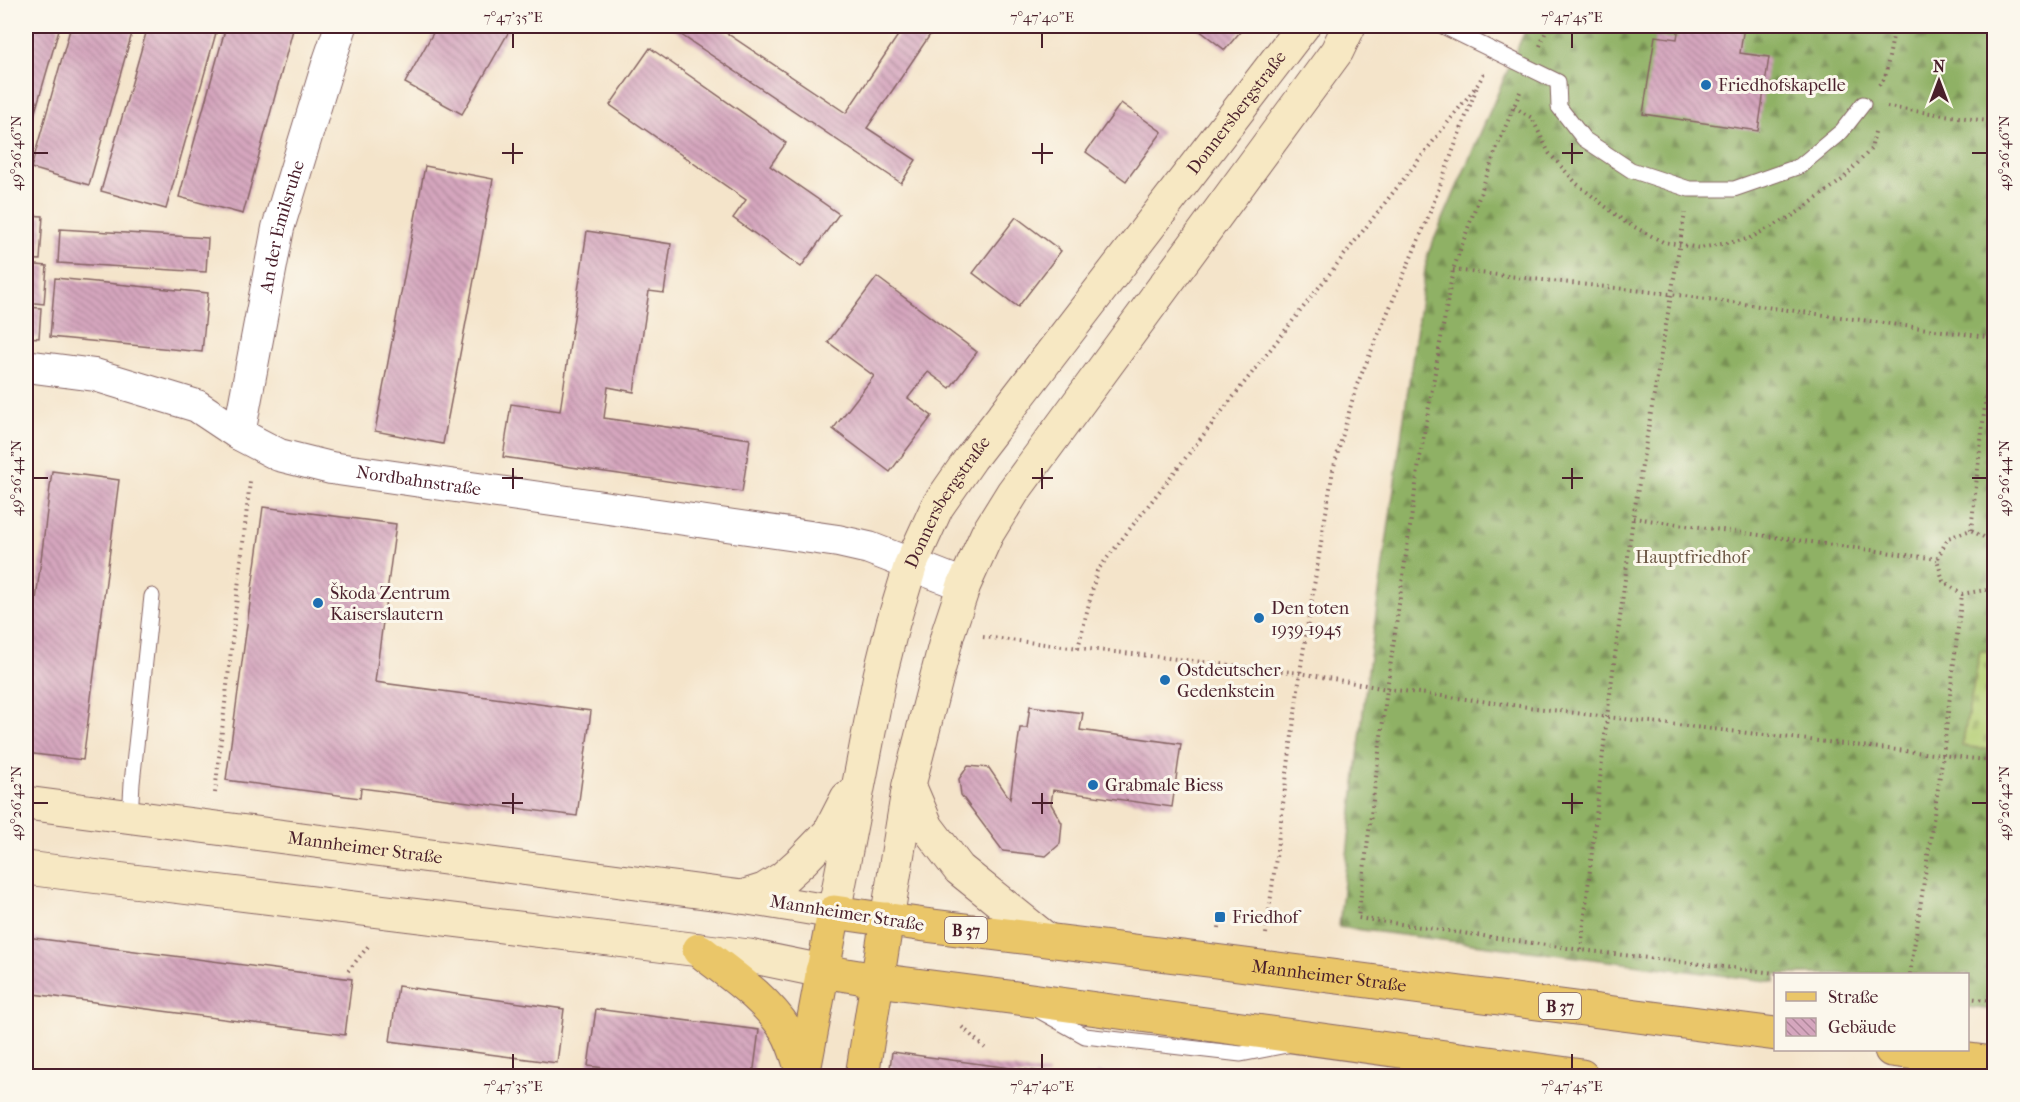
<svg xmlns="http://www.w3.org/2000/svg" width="2020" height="1102" font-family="'IM FELL French Canon',serif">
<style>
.forest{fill:url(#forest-firs);stroke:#6c6848;stroke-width:1.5}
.cemetery{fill:url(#cemetery-stones);stroke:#7f764f;stroke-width:1.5}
.building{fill:url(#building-back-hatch)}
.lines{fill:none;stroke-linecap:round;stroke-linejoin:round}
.service-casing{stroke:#866463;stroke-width:17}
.minor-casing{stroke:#866463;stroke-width:34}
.secondary-casing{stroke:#866463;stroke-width:35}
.primary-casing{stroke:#866463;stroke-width:35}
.path{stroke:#866463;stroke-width:4;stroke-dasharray:1.5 4.5;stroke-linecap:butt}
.service{stroke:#fff;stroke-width:15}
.minor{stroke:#fff;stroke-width:32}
.secondary{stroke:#f7e8c3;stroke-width:33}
.primary{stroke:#eac669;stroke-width:33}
.ticks{fill:none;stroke:#4a1f2b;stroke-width:2}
.poi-dot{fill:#1f6fb2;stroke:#fbf7ec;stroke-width:2}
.labels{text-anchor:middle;stroke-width:6;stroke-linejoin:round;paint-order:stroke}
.shield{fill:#fbf7ec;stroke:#7f6065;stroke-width:1.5}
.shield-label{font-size:16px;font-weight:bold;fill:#4a1f2b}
.poi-label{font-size:18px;fill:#4a1f2b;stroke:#fbf7ec;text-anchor:start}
.street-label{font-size:18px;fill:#4a1f2b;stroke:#fbf7ec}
.park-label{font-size:18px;fill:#6a5441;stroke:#fbf7ec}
.neatline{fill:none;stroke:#4a1f2b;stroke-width:2}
.ticks-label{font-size:15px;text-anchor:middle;fill:#4a1f2b}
</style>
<defs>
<pattern id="forest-firs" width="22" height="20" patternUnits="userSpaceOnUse" patternTransform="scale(1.5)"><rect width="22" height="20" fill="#8fb165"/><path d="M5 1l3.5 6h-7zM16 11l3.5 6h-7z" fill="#778f53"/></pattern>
<pattern id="cemetery-stones" width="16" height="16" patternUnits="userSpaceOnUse" patternTransform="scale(1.5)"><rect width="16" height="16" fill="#b4ce73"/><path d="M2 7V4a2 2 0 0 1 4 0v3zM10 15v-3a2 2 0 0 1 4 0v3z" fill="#9cb064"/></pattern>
<pattern id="building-back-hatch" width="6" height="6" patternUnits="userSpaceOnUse" patternTransform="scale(1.5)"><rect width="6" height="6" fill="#d5a6be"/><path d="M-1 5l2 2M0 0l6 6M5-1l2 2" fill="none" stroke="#af879b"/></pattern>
</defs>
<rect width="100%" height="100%" fill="#fbf7ec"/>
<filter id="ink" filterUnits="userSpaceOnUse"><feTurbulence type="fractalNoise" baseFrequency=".0167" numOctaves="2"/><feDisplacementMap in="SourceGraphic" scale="12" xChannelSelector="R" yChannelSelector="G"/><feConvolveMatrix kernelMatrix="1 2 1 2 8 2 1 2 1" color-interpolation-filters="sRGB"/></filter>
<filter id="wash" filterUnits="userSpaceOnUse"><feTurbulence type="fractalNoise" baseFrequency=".008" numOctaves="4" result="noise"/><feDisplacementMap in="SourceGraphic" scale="24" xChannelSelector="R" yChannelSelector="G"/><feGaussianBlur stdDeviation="1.35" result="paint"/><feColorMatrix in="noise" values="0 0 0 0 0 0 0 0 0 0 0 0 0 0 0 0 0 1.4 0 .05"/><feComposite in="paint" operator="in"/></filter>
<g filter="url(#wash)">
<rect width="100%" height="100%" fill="#f4e4ca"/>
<polygon class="forest" points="1527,26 1994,26 1994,651 1980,651 1963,746 1994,750 1994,1010 1968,1007 1968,974 1776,974 1775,982 1339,927 1366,685 1427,256"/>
<polygon class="cemetery" points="1980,651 1994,651 1994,750 1962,746"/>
<g id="blocks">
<g class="building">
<polygon points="26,26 60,26 26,143"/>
<polygon points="71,26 134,26 89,185 31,168"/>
<polygon points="148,26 218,26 166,209 101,191"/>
<polygon points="226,26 294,26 243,214 179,197"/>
<polygon points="437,26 512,26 462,114 405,83"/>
<polygon points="668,26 716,26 846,113 901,31 894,26 936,26 867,128 916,160 901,183"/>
<polygon points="1194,26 1245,26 1225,50"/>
<polygon points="1679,26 1744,26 1740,53 1769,57 1758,131 1643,114 1655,36 1677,39"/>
<polygon points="650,48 786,143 770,166 839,214 801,267 733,218 746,200 610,105"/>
<polygon points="1121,103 1162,132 1126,181 1086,152"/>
<polygon points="425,166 493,179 443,444 375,431"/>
<polygon points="26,215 43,216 40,260 26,259"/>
<polygon points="1016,217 1061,251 1018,307 973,273"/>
<polygon points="60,229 208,238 206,272 58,263"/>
<polygon points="587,231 671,244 664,293 649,291 634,392 608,387 604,418 750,439 742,492 503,457 511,404 560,411"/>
<polygon points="26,264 47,266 44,304 26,302"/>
<polygon points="877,277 977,352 950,388 928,372 908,398 932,416 890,472 833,429 874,376 828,342"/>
<polygon points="55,278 208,293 202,352 50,337"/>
<polygon points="26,307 41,308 39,338 26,337"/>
<polygon points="52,471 119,480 83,760 26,753 26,680"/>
<polygon points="263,507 396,524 375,682 591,711 577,816 361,788 360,798 226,780"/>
<polygon points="1030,706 1083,713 1080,730 1181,744 1172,807 1053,790 1051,804 1062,823 1060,844 1046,856 1003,851 961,795 959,779 968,766 989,768 1010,799 1020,728 1027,728"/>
<polygon points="26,937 352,979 345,1035 26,993"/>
<polygon points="398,986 564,1009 557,1063 390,1041"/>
<polygon points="596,1009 759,1030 753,1076 670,1076 588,1066"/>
<polygon points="892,1052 1048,1073 1047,1076 889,1076"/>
<polygon points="1097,1072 1118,1075 1118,1076 1097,1076"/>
</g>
</g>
</g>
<g filter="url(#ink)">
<use href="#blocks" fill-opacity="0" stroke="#866463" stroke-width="1.5"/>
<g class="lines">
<g class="service-casing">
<g id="service">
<polyline points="1443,26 1558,82 1559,107 1584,139 1631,170 1689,189 1734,189 1800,166 1842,131 1863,104"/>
<polyline points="130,817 132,783 152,596"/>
<polyline points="1040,1011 1085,1036 1241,1054 1287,1045"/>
</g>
</g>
<g class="minor-casing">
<g id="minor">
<path id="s1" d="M26 366 95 375 197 406 239 434 279 455 331 468 838 541 869 548 964 585"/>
<path id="s2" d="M239 434 278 228 329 61 341 26"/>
</g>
</g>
<g class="secondary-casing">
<g id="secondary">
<polyline points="909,785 927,827 959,869 1046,939"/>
<path id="s3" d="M26 803 742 897 834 912 880 675 893 623 911 564 937 507 971 458 1303 26"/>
<polyline points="26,868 749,956 822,971"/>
<polyline points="742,897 764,890 783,878 803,860 829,833 847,798"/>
<polyline points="887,919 909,785 948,633 964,585 987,534 1013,492 1337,51 1349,26"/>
</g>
</g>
<g class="primary-casing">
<g id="primary">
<path d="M699 950C729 974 765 997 786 1030 794 1043 798 1059 803 1074"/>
<polyline points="822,971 877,980 1017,998 1582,1076"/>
<polyline points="1891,1050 1994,1063"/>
<path id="s4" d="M803 1076 834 912 925 925 1215 961 1776 1034"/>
<polyline points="862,1076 887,919"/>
</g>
</g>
<g class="path">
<polyline points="1540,46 1548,26"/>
<polyline points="1879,85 1885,78 1895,26"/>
<polyline points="1520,92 1497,147 1453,270 1419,463 1387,689 1358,918 1581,950 1783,974"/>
<polyline points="1514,107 1532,118 1549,153 1577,184 1625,222 1663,242 1700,248 1748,239 1794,215 1842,180 1871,149 1875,132"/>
<polyline points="1887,107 1994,122"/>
<polyline points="1453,270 1670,294 1994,338"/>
<polyline points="1633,518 1937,559"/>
<polyline points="1971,530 1994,325"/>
<polyline points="1994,543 1971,530 1948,538 1937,559 1943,581 1962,594 1986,590 1994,578"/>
<polyline points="983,637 1300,673 1387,689 1607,717 1994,761"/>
<polyline points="1078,648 1097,571 1478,84 1484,73"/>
<polyline points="215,793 250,481"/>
<polyline points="1219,928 1220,917"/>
<polyline points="1266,934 1302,659 1333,470 1356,387 1427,220 1478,84"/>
<polyline points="1581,950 1607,717 1633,518 1685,213"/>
<polyline points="348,971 370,944"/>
<polyline points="1910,974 1943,755 1962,594"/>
<polyline points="1968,998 1994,1001"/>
<polyline points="962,1027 985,1048"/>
<polyline points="1283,1076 1293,1072"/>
</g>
<use href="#service" class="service"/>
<use href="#minor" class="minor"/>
<use href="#secondary" class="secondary"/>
<use href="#primary" class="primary"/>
</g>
</g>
<path class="ticks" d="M513 33V48M1042 33V48M1572 33V48M513 143V164M1042 143V164M1572 143V164M33 153H48M502 153H523M1032 153H1053M1562 153H1583M1972 153H1987M513 468V489M1042 468V489M1572 468V489M33 478H48M502 478H523M1032 478H1053M1562 478H1583M1972 478H1987M513 793V814M1042 793V814M1572 793V814M33 803H48M502 803H523M1032 803H1053M1562 803H1583M1972 803H1987M513 1054V1069M1042 1054V1069M1572 1054V1069"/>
<g class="poi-dot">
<circle cx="1706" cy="85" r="6"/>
<circle cx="318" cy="603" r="6"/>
<circle cx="1259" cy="618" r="6"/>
<circle cx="1165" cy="680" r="6"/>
<circle cx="1093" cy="785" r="6"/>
<rect x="1214" y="911" width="12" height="12" rx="3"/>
</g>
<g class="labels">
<g class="shield">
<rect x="945" y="917" width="42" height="26" rx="4.5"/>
<rect x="1539" y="993" width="42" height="26" rx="4.5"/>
</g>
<g class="shield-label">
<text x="966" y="936">B 37</text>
<text x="1560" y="1012">B 37</text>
</g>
<g class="poi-label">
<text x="1718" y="91">Friedhofskapelle</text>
<text x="330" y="599">Škoda Zentrum<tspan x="330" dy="21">Kaiserslautern</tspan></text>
<text x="1271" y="614">Den toten<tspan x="1271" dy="21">1939-1945</tspan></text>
<text x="1177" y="676">Ostdeutscher<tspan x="1177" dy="21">Gedenkstein</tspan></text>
<text x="1105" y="791">Grabmale Biess</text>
<text x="1232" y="923">Friedhof</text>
</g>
<g class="street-label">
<text dy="6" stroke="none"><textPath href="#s3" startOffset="1730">Donnersbergstraße</textPath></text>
<text dy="6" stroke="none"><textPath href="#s2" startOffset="212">An der Emilsruhe</textPath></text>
<text dy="6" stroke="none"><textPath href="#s1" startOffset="414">Nordbahnstraße</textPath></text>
<text dy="6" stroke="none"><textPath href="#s3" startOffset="1244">Donnersbergstraße</textPath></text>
<text dy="6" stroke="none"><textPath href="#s3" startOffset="342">Mannheimer Straße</textPath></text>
<text transform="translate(847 913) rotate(9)" y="6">Mannheimer Straße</text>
<text dy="6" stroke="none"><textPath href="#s4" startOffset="666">Mannheimer Straße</textPath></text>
</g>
<g class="park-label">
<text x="1691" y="563">Hauptfriedhof</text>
</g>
</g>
<rect width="2020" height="1102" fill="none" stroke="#fbf7ec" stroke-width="66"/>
<rect x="1774" y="973" width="195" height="78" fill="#fbf7ec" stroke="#b4a19f" stroke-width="1.5"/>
<rect x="1786" y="992" width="30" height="9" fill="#eac669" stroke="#b4a19f" stroke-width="1.5"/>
<text x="1828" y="1003" font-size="18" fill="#4a1f2b">Straße</text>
<rect x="1786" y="1018" width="30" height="18" fill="url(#building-back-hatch)" stroke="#b4a19f" stroke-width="1.5"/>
<text x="1828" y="1033" font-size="18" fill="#4a1f2b">Gebäude</text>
<g transform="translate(1939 81)" stroke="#fbf7ec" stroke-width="4.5" paint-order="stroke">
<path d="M0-4.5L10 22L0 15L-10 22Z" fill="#4a1f2b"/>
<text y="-9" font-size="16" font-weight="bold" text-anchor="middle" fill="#4a1f2b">N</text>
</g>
<rect x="33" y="33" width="1954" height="1036" class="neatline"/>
<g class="ticks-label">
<text x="513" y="22">7°47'35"E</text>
<text x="1042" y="22">7°47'40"E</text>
<text x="1572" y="22">7°47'45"E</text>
<text transform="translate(16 153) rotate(-90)" y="5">49°26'46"N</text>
<text transform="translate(2004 153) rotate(-90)" y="5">49°26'46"N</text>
<text transform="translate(16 478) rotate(-90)" y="5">49°26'44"N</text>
<text transform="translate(2004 478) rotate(-90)" y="5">49°26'44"N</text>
<text transform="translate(16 803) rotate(-90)" y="5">49°26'42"N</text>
<text transform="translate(2004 803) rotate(-90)" y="5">49°26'42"N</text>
<text x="513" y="1091">7°47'35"E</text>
<text x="1042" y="1091">7°47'40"E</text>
<text x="1572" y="1091">7°47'45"E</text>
</g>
</svg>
